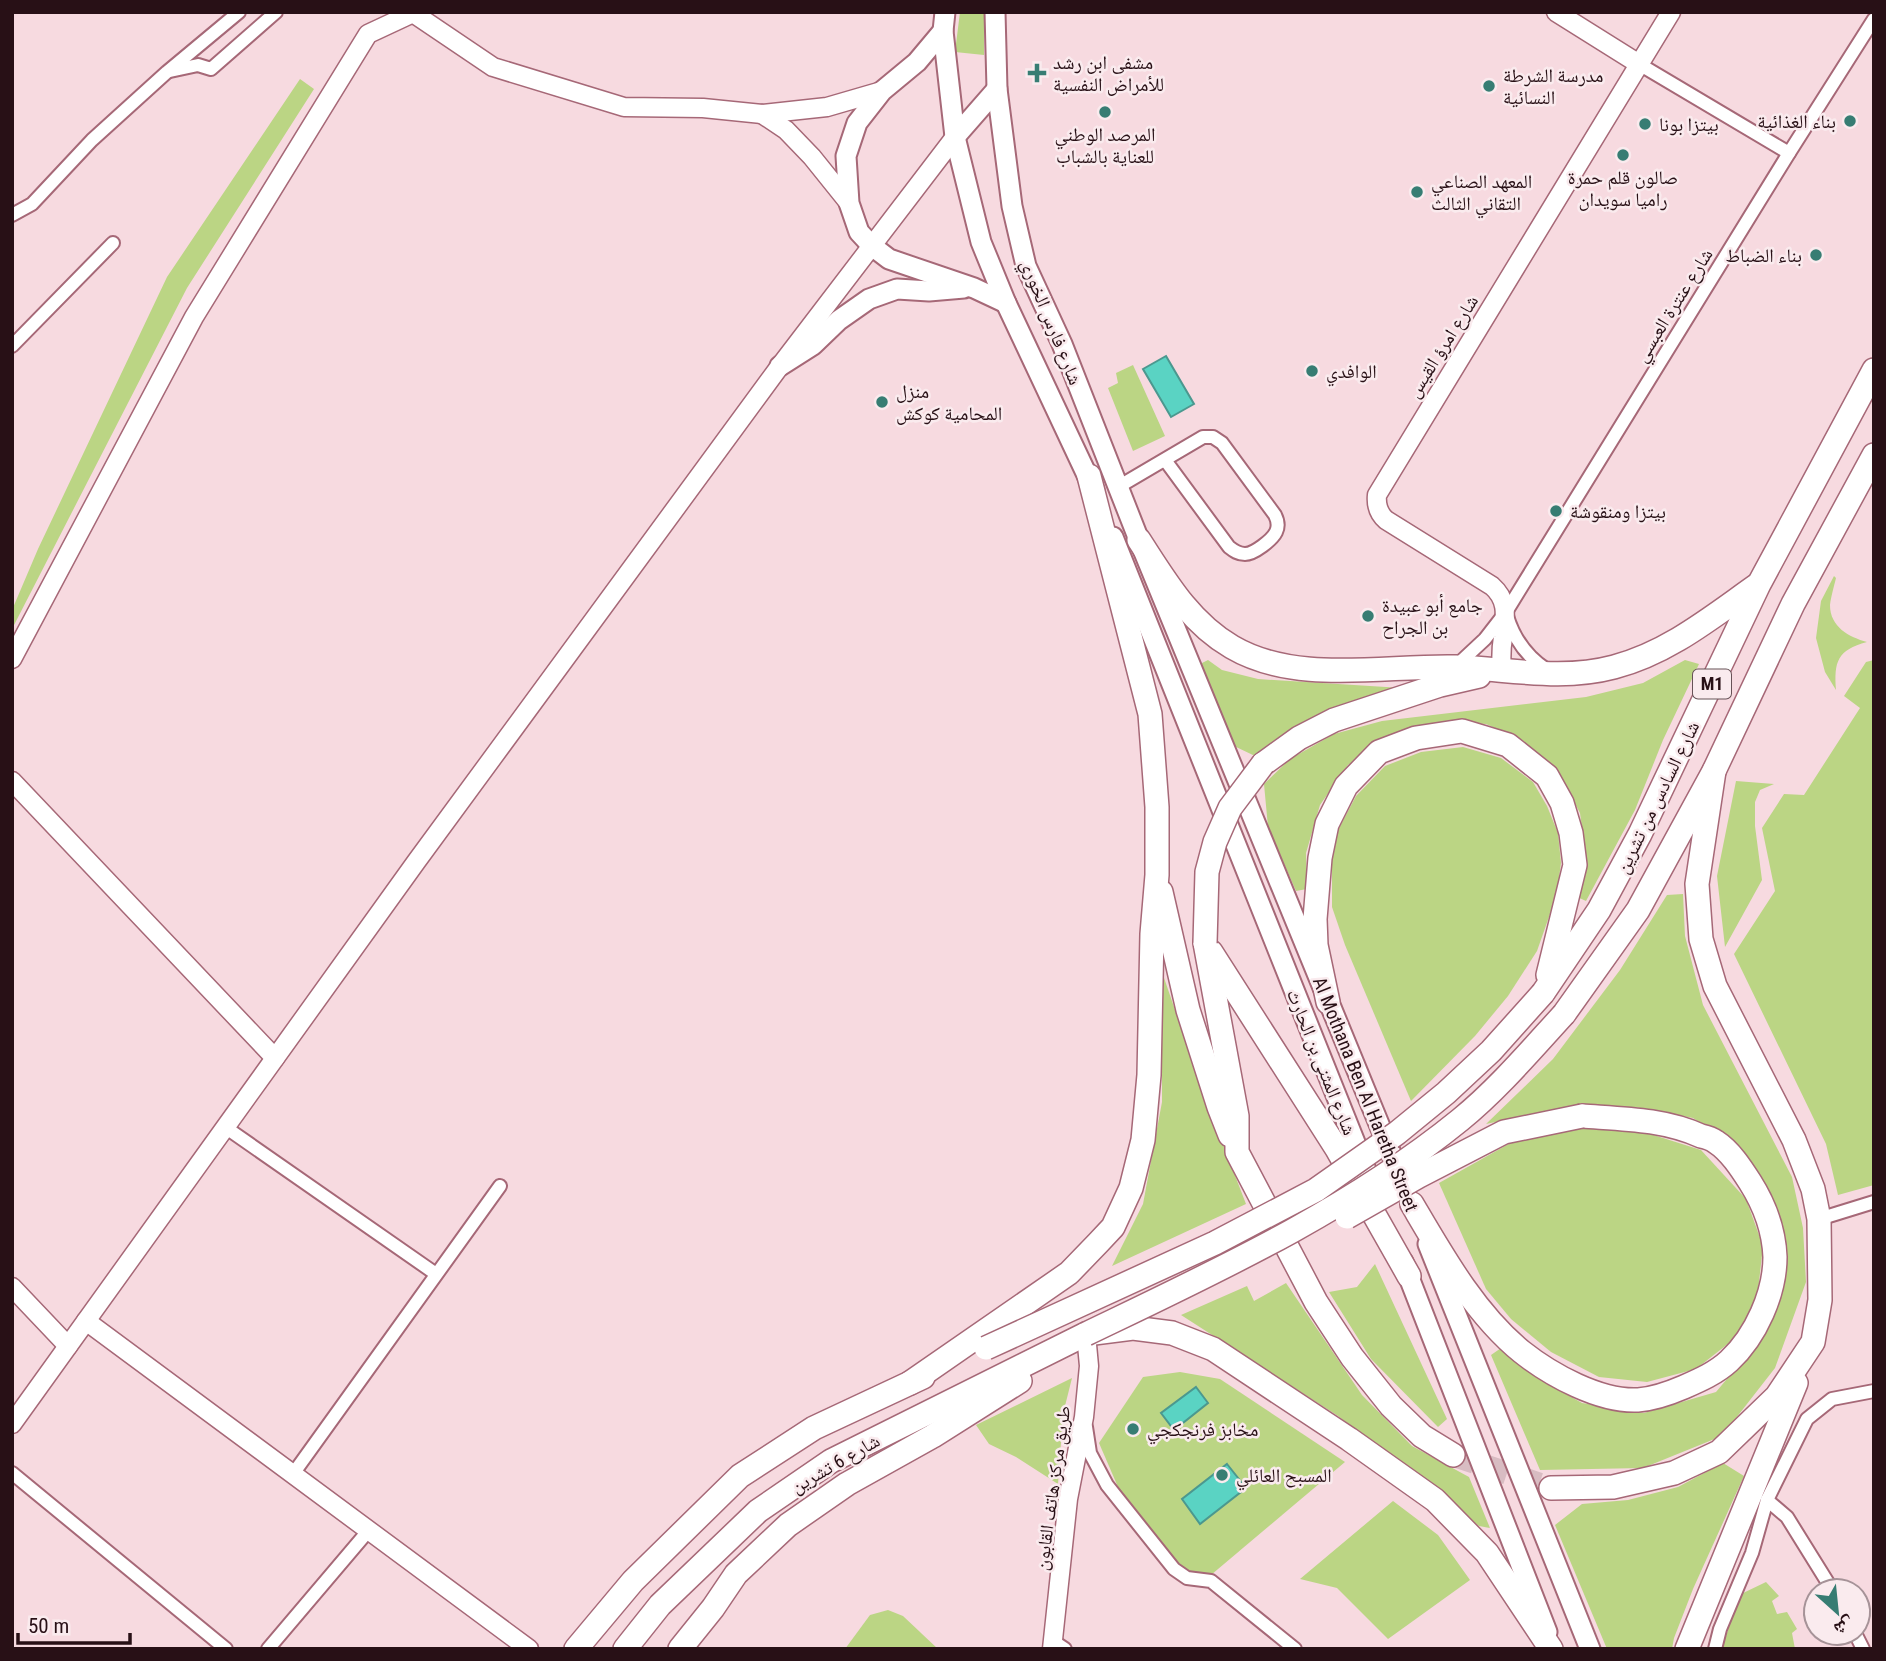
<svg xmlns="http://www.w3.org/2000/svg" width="1886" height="1661" font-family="'Roboto Condensed','Noto Naskh Arabic',sans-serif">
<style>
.green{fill:#bbd584}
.water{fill:#5ad3c3;stroke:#4b988f;stroke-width:2}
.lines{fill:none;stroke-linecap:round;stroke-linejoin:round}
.highway-tunnel{stroke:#d8bcc2;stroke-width:23;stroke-dasharray:23 11;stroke-linecap:butt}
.street-casing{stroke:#a66877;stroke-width:16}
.secondary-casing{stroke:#a66877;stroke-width:21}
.primary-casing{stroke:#a66877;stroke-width:23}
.highway-casing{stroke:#a66877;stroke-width:26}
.street{stroke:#fff;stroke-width:12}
.secondary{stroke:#fff;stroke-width:18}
.primary{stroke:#fff;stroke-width:19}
.highway{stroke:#fff;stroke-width:23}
.highway-bridge-casing{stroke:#a66877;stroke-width:26;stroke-linecap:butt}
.highway-bridge{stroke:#fff;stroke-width:23}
.poi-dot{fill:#377d73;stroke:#faebee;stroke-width:2.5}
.labels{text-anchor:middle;stroke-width:5;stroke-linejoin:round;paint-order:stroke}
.shield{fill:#faebee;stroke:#675257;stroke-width:2}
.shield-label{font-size:18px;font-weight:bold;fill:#281016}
.poi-label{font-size:19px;fill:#281016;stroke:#faebee;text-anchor:start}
.street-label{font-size:19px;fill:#281016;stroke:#faebee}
</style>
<rect width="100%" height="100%" fill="#f7dae0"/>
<g class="green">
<polygon points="960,12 984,12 984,55 955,52"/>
<polygon points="300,79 314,89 187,288 12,629 12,610 38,549 167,277"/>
<polygon points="1133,365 1165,436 1133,451 1108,388 1118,383 1116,373"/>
<path d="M1834 576 1836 578C1834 586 1831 597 1830 605 1830 627 1849 637 1867 642 1837 650 1834 662 1836 690L1825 672 1816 638 1821 601Z"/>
<polygon points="1208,660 1222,670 1258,679 1434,690 1337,707 1293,728 1255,756 1234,746 1198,665"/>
<polygon points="1685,660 1699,664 1663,740 1635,810 1586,901 1575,896 1586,858 1580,813 1558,772 1522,740 1486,724 1440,722 1394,734 1348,765 1320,805 1306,853 1307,889 1296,891 1268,827 1264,784 1290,759 1334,734 1382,721 1586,697 1643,683"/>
<polygon points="1874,660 1874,1185 1838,1195 1826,1144 1734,954 1775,891 1762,828 1784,794 1804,795 1860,708 1844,696 1866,662"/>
<polygon points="1463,747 1501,758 1533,782 1547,806 1558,833 1561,863 1557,894 1537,951 1508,996 1475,1036 1411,1101 1345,945 1332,907 1332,858 1338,830 1356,796 1385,766 1421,752"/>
<polygon points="1736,781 1774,784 1760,790 1755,802 1755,826 1762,880 1725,947 1717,876"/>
<polygon points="1683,894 1685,936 1703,1005 1792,1177 1803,1228 1806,1282 1775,1368 1722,1436 1643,1468 1540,1470 1491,1355 1504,1346 1534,1376 1582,1403 1644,1413 1716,1392 1763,1336 1780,1290 1784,1245 1773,1200 1738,1147 1693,1118 1635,1107 1565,1107 1486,1124 1553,1059 1620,970 1667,895"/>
<polygon points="1162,972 1206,1100 1246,1204 1112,1266 1143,1204 1162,1102"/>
<polygon points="1586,1127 1644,1132 1701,1150 1746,1199 1763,1246 1757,1300 1734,1339 1696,1369 1647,1382 1599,1377 1551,1352 1511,1319 1486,1289 1439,1183 1514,1141"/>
<polygon points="1375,1264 1447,1419 1438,1427 1371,1359 1329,1292 1357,1287"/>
<polygon points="1286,1283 1362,1395 1412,1446 1469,1477 1490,1528 1479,1526 1338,1416 1181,1315 1247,1286 1254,1301"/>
<polygon points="1180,1372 1220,1379 1345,1462 1205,1580 1180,1565 1118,1487 1099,1443 1143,1377"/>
<polygon points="1072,1378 1063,1414 1058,1484 1016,1457 989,1444 976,1425"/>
<polygon points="1723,1463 1744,1476 1693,1589 1674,1638 1672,1649 1607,1649 1555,1525 1582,1504 1628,1500 1678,1487"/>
<polygon points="1393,1501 1438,1535 1470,1580 1388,1639 1337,1588 1300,1579"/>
<polygon points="1766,1582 1779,1596 1772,1601 1777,1614 1787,1612 1797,1629 1792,1633 1795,1649 1722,1649 1739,1595"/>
<polygon points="888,1610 903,1616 938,1649 845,1649 870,1615"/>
</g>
<g class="water">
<polygon points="1166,356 1194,404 1171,417 1143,369"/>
<polygon points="1196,1387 1208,1403 1174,1430 1161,1413"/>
<polygon points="1227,1464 1246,1488 1200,1524 1182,1499"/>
</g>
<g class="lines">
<polyline class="highway-tunnel" points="1453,1455 1551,1488"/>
<g class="street-casing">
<g id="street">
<polyline points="1639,64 1789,153"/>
<polyline points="170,71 198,65 211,69 276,12"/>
<polyline points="12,215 32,204 92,140 167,72 239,12"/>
<polyline points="12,346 113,243"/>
<path d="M1118 487 1203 437H1213L1222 443 1275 515C1278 521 1279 526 1276 532 1272 540 1254 554 1245 554 1238 554 1234 551 1229 547L1165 460"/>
<path d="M1507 616C1514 639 1527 657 1547 670"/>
<polyline points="1455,667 1485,639 1506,612 1789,153 1874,19"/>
<polyline points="225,1127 436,1274"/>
<polyline points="1819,1219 1874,1202"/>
<polyline points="1086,1427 1090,1453 1107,1485 1174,1569 1187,1578 1211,1581 1295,1649"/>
<polyline points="12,1473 226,1649"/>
<polyline points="293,1474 500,1186"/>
<polyline points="1767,1500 1787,1517 1833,1591"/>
<polyline points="1855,1633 1863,1649"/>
<polyline points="1053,1641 1065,1649"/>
<polyline points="268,1649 369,1530"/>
<polyline points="1715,1649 1720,1629 1752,1553 1767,1500 1807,1419 1832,1399 1874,1391"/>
</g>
</g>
<g class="secondary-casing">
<g id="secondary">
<polyline points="1556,12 1639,64"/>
<polyline points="762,114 786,130 812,157 849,203"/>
<polyline points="12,659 194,317 368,34 413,13 493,67 624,107 703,108 762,114 827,107 882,91"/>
<path d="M1502 671C1501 660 1501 649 1503 637 1505 617 1509 601 1492 586L1386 520C1378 513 1376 505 1377 495L1671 12"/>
<polyline points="12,781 275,1058"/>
<polyline points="12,1287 68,1346"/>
<polyline points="86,1321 529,1649"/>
<polyline points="12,1424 416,862 780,366 955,137"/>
<polyline points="1052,1649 1068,1499 1084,1417 1089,1366 1086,1334"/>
</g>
</g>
<g class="primary-casing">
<g id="primary">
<polyline points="412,12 413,13"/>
<polyline points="945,12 943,31 955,137 981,242 1006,303 1094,490"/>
<polyline points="995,12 997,89 1012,206 1026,266 1062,344 1139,540 1402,1180"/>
<polyline points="943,31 917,62 882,91 857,123 846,156 849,203 859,232 872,246 889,259 974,288 1006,303"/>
<polyline points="955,137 997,89"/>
<polyline points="780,366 813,345 839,320 869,299 897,289 929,291 964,288"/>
<polyline points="1113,537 1376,1195"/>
<polyline points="1428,1244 1590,1649"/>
<polyline points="1403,1262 1547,1632"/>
</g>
</g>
<g class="highway-casing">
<g id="highway">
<path d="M1139 540C1165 580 1189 622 1232 647 1297 685 1384 665 1456 667 1509 669 1562 681 1614 667 1668 653 1712 617 1756 586"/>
<polyline points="1263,764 1299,738 1334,720 1440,685 1479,676"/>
<polyline points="1161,892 1188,1010 1219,1107 1230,1135"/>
<polyline points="1205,943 1237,1116 1237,1152 1316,1302 1352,1357 1391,1406 1422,1436 1453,1455"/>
<polyline points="1211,952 1337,1149 1409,1276"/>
<polyline points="1543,993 1599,910 1640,834 1759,584 1874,370"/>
<polyline points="1328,1002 1316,945 1315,919 1320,858 1327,824 1346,786 1379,752 1416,738 1462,731 1508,745 1547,776 1562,803 1571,833 1575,865 1548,975"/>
<polyline points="1564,1014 1638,910 1714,771 1793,604 1874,455"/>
<path d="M1412 1204C1442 1255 1475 1314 1522 1352 1551 1375 1600 1402 1638 1400 1653 1399 1670 1393 1684 1387 1700 1380 1716 1373 1729 1361 1756 1336 1775 1293 1775 1257 1774 1231 1764 1204 1750 1182 1741 1168 1730 1151 1716 1142 1712 1139 1706 1137 1701 1136 1663 1119 1623 1119 1582 1116"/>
<polyline points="910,1383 1069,1273 1098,1243 1113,1227 1131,1188 1143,1140 1149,1075 1152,934 1157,875 1157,807 1150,714 1089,476"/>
<polyline points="1551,1488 1613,1487 1674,1473 1719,1452 1777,1396 1813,1342 1820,1300 1819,1219 1813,1189 1794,1140 1715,986 1701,939 1697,884 1714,771"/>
<polyline points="576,1649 633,1581 740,1476 814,1428 923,1377"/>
<polyline points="625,1649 660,1605 758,1511 831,1461 1086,1334 1133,1328 1172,1333 1213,1349 1349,1439 1435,1500 1487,1553 1551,1649"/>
<polyline points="680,1649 713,1608 736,1574 788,1525 847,1484 933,1436 1020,1381"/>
<polyline points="1687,1649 1796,1383"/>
</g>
</g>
<use href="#street" class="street"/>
<use href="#secondary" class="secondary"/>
<use href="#primary" class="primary"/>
<use href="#highway" class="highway"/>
<g class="highway-bridge-casing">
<g id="highway-bridge">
<polyline points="1205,943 1207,872 1215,842 1230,808 1263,764"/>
<polyline points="1347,1217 1419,1176 1504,1132 1582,1116"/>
<path d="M1086 1334C1215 1272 1348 1211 1460 1120 1498 1089 1531 1050 1564 1014"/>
<polyline points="986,1348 1215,1243 1316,1190 1397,1133 1446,1093 1491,1051 1543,993"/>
</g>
</g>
<use href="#highway-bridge" class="highway-bridge"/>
</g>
<g class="poi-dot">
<path d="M1033.5 62.5h7v7h7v7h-7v7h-7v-7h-7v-7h7z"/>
<circle cx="1489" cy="86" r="7"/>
<circle cx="1105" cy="112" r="7"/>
<circle cx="1850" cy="121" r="7"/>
<circle cx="1645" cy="124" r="7"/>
<circle cx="1623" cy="155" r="7"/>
<circle cx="1417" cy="192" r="7"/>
<circle cx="1816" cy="255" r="7"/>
<circle cx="1312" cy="371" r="7"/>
<circle cx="882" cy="402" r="7"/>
<circle cx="1556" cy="511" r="7"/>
<circle cx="1368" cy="616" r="7"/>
<circle cx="1133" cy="1429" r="7"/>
<circle cx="1222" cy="1475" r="7"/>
</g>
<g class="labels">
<rect class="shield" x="1693" y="669.5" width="38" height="29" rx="5"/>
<g class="shield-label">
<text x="1712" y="690">M1</text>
</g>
<g class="poi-label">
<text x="1053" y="69">مشفى ابن رشد<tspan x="1053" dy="22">للأمراض النفسية</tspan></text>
<text x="1503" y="82">مدرسة الشرطة<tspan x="1503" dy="22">النسائية</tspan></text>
<text x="1836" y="128" text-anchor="end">بناء الغذائية</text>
<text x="1659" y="131">بيتزا بونا</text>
<text x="1105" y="141" text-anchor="middle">المرصد الوطني<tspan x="1105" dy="22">للعناية بالشباب</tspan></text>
<text x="1623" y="184" text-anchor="middle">صالون قلم حمرة<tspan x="1623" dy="22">راميا سويدان</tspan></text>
<text x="1431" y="188">المعهد الصناعي<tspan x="1431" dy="22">التقاني الثالث</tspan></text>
<text x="1802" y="262" text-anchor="end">بناء الضباط</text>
<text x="1326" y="378">الوافدي</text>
<text x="896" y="398">منزل<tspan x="896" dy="22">المحامية كوكش</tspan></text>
<text x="1570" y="518">بيتزا ومنقوشة</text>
<text x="1382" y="612">جامع أبو عبيدة<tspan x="1382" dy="22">بن الجراح</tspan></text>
<text x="1147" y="1436">مخابز فرنجكجي</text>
<text x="1236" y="1482">المسبح العائلي</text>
</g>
<g class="street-label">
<text transform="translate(1673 305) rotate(-58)" y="7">شارع عنترة العبسي</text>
<text transform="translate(1052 322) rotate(68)" y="7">شارع فارس الخوري</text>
<text transform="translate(1442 346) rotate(-58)" y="7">شارع امرؤ القيس</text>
<text transform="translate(1657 797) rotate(-64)" y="7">شارع السادس من تشرين</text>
<text transform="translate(1322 1062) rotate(68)" y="7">شارع المثنى بن الحارث</text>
<text transform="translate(1366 1094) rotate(68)" y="7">Al Mothana Ben Al Haretha Street</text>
<text transform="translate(835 1463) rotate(-30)" y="7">شارع 6 تشرين</text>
<text transform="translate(1052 1488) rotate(-82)" y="7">طريق مركز هاتف القابون</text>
</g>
</g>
<rect width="1886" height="1661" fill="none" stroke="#281016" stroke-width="28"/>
<g transform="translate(1837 1612) rotate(153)"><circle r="33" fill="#faebee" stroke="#a69398" stroke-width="2"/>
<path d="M0-5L12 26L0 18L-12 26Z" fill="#377d73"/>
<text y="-10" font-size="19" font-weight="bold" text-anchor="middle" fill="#281016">ش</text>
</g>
<path d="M18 1633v10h112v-10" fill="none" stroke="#281016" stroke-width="3.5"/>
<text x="28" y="1633" font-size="21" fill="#281016" stroke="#faebee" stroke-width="5" paint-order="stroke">50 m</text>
</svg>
